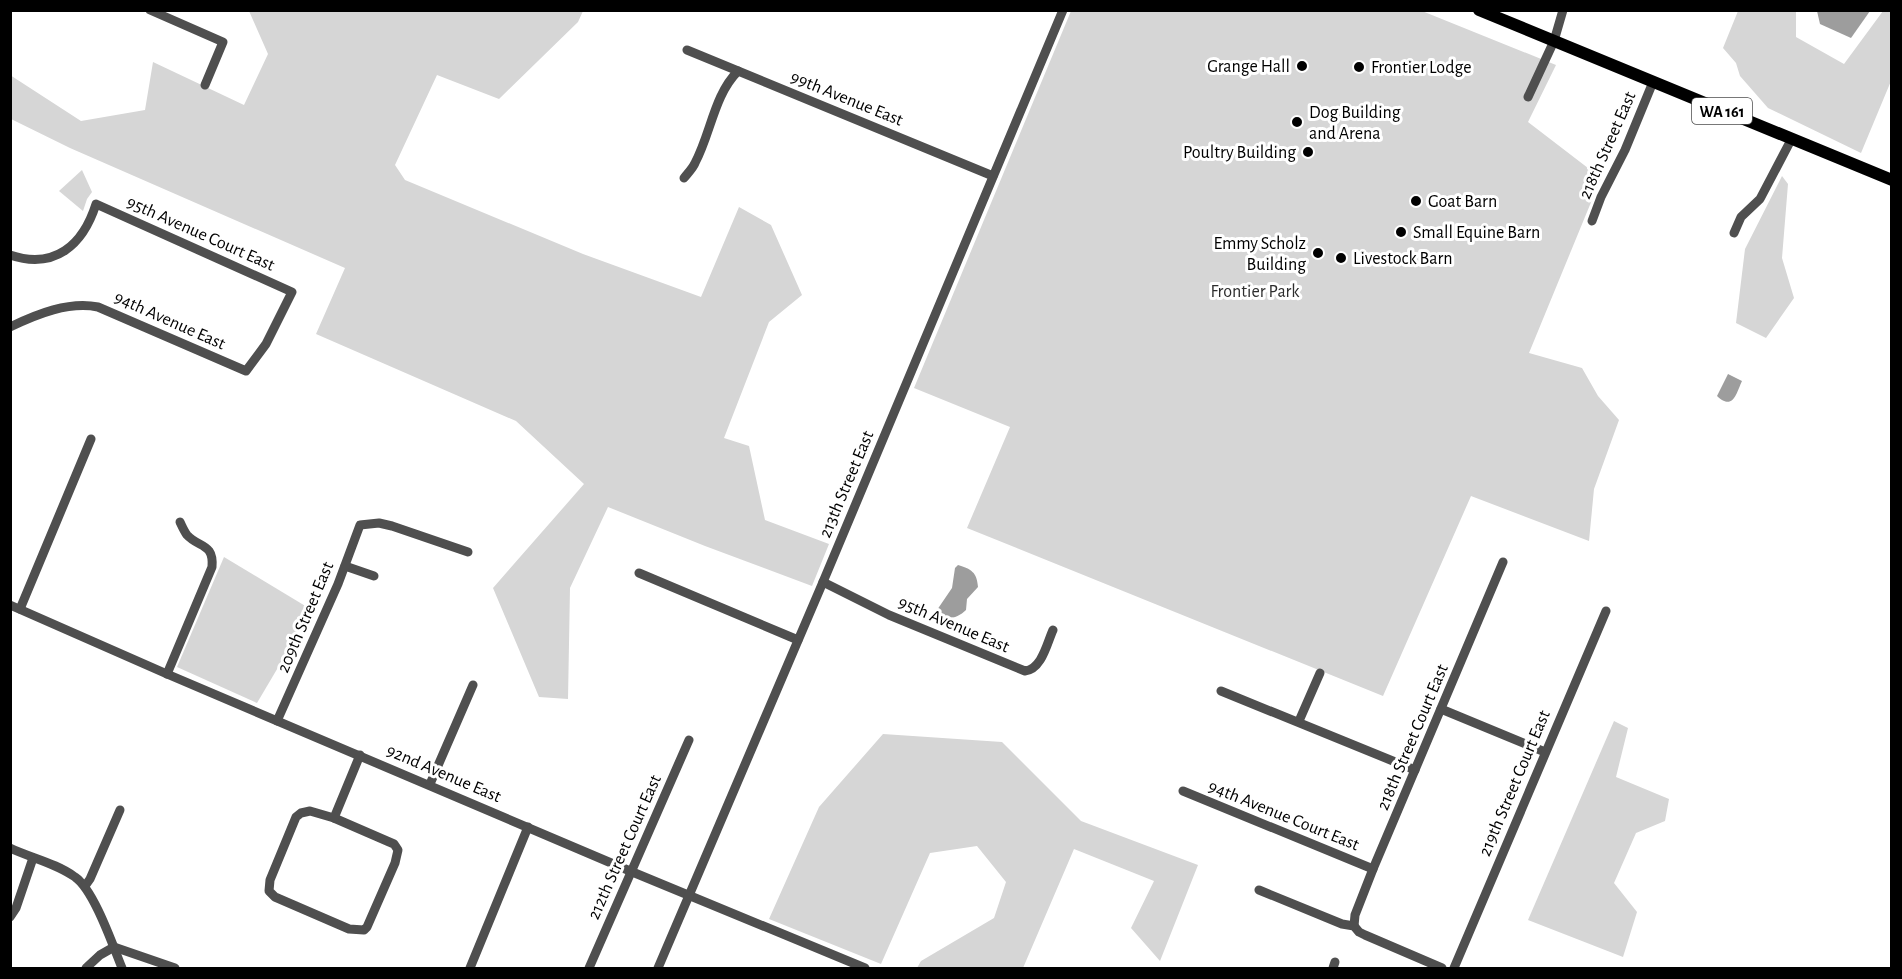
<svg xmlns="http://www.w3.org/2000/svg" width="1902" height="979" font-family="'Alegreya Sans',sans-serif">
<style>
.green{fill:#d6d6d6}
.water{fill:#9d9d9d}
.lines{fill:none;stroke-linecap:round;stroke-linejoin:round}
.minor{stroke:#4f4f4f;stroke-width:9}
.major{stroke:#000;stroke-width:12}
.poi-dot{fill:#000;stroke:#fff;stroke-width:2}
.labels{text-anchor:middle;stroke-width:6;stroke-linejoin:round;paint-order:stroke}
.shield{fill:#fff;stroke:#4c4c4c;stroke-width:1.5}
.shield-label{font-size:16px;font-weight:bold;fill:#000}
.poi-label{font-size:18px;fill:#000;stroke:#fff;text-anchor:start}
.street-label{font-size:18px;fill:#000;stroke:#fff}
.park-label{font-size:18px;fill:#2d2d2d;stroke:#fff}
</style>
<rect width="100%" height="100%" fill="#fff"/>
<g class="green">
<polygon points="249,11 583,11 578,22 499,99 437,75 395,165 405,180 583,254 701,297 739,207 771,225 802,295 769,322 724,438 749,446 765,520 829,544 812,586 705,546 608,507 570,588 568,699 539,697 493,588 584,484 516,421 316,334 345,268 70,148 11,119 10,75 81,121 145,110 153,62 244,105 268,54"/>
<polygon points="1071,11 1422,11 1556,65 1528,122 1601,178 1529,353 1582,368 1598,396 1619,420 1594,489 1589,541 1471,496 1383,696 967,528 1010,427 914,388"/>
<polygon points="1738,11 1796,11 1796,37 1844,64 1883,11 1891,11 1891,81 1861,153 1768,108 1740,76 1736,63 1723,48"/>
<polygon points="82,170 92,192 87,199 83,211 59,191"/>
<polygon points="1782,176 1788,184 1782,258 1794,298 1766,338 1736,323 1745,249"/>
<polygon points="224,557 312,610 257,703 177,667"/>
<polygon points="1614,721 1628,728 1616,777 1669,799 1665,821 1636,833 1614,883 1637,912 1623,957 1528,920"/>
<polygon points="883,734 1002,742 1081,821 1198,865 1160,961 1131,928 1154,881 1074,849 1023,968 917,968 921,961 994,918 1006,882 977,846 930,853 881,964 769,919 819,807"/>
</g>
<g class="water">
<polygon points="1817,11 1817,10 1870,11 1851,38 1820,24"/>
<path d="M1728 374 1742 381C1736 394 1733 411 1717 396Z"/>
<path d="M958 565C971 569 977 572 978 587L967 599 966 610C959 617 950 620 941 617L937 610 952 588 955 568Z"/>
</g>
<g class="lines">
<g class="minor">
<polyline points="150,10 223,42 205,85"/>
<polyline points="687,50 993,176"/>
<polyline points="1528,97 1554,41 1563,10"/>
<path d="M684 178C688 173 693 168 695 163 711 133 714 95 738 71"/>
<polyline points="1592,221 1601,197 1625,150 1653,82"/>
<polyline points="1734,233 1741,217 1760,199 1791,140"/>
<path d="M10 255C55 270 83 245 96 204L292 292 266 344 246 371 98 307C69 301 37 314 10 327"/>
<polyline points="345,566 374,576"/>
<polyline points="639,573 798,640"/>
<path d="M823 582 889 615 1025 671C1042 669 1047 643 1053 630"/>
<polyline points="10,605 167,674 630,871 865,968"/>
<polyline points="20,609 91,439"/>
<path d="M167 674 212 567C214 543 199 548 187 535 184 531 182 526 180 522"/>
<polyline points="1221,691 1415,770"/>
<polyline points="1441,709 1545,752"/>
<polyline points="277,721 338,584 360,525 379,523 392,526 468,552"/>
<polyline points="1299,721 1320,673"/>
<polyline points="430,784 473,685"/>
<polyline points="1183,791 1373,869"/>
<polygon points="310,811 334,818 387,841 394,844 398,850 395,863 367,927 364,930 349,929 275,897 269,891 270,880 296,817 301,813"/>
<polyline points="334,818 360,755"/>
<path d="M10 848C31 858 56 863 75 877 94 890 113 946 122 968"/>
<polyline points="85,886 90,879 120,810"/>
<polyline points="1259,890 1342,924 1354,926 1359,932 1365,935 1442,968"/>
<polyline points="10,917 16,908 33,858"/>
<polyline points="1354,926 1355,915 1373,869 1503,562"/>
<polyline points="86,968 100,955 114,947 175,968"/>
<polyline points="470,968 528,827"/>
<polyline points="589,968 689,740"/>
<polyline points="658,968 823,582 1063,10"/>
<polyline points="1333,968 1335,962"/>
<polyline points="1454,968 1606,611"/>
</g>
<polyline class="major" points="1479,10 1892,180"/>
</g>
<g class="poi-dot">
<circle cx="1302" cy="66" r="6"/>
<circle cx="1359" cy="67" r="6"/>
<circle cx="1297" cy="122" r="6"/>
<circle cx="1308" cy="152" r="6"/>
<circle cx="1416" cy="201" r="6"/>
<circle cx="1401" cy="232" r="6"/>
<circle cx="1318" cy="253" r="6"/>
<circle cx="1341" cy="258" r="6"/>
</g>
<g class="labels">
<rect class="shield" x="1692" y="98" width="60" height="26" rx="4.5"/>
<g class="shield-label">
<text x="1722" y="117">WA 161</text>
</g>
<g class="poi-label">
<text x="1290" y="72" text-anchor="end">Grange Hall</text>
<text x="1371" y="73">Frontier Lodge</text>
<text x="1309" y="118">Dog Building<tspan x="1309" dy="21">and Arena</tspan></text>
<text x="1296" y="158" text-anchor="end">Poultry Building</text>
<text x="1428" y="207">Goat Barn</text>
<text x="1413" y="238">Small Equine Barn</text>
<text x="1306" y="249" text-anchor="end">Emmy Scholz<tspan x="1306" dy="21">Building</tspan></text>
<text x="1353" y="264">Livestock Barn</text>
</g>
<g class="street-label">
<text transform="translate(847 98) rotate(22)" y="6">99th Avenue East</text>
<text transform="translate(1607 145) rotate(-66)" y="6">218th Street East</text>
<text transform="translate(201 233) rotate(24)" y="6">95th Avenue Court East</text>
<text transform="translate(170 320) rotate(24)" y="6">94th Avenue East</text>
<text transform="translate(846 484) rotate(-67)" y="6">213th Street East</text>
<text transform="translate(305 617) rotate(-67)" y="6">209th Street East</text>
<text transform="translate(954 624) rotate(23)" y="6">95th Avenue East</text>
<text transform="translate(1412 737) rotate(-67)" y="6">218th Street Court East</text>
<text transform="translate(444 773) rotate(23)" y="6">92nd Avenue East</text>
<text transform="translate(1514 783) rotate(-67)" y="6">219th Street Court East</text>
<text transform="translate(1284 815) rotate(22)" y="6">94th Avenue Court East</text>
<text transform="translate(624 847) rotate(-66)" y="6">212th Street Court East</text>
</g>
<g class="park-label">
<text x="1255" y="297">Frontier Park</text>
</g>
</g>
<rect width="1902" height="979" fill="none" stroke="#000000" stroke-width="24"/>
</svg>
